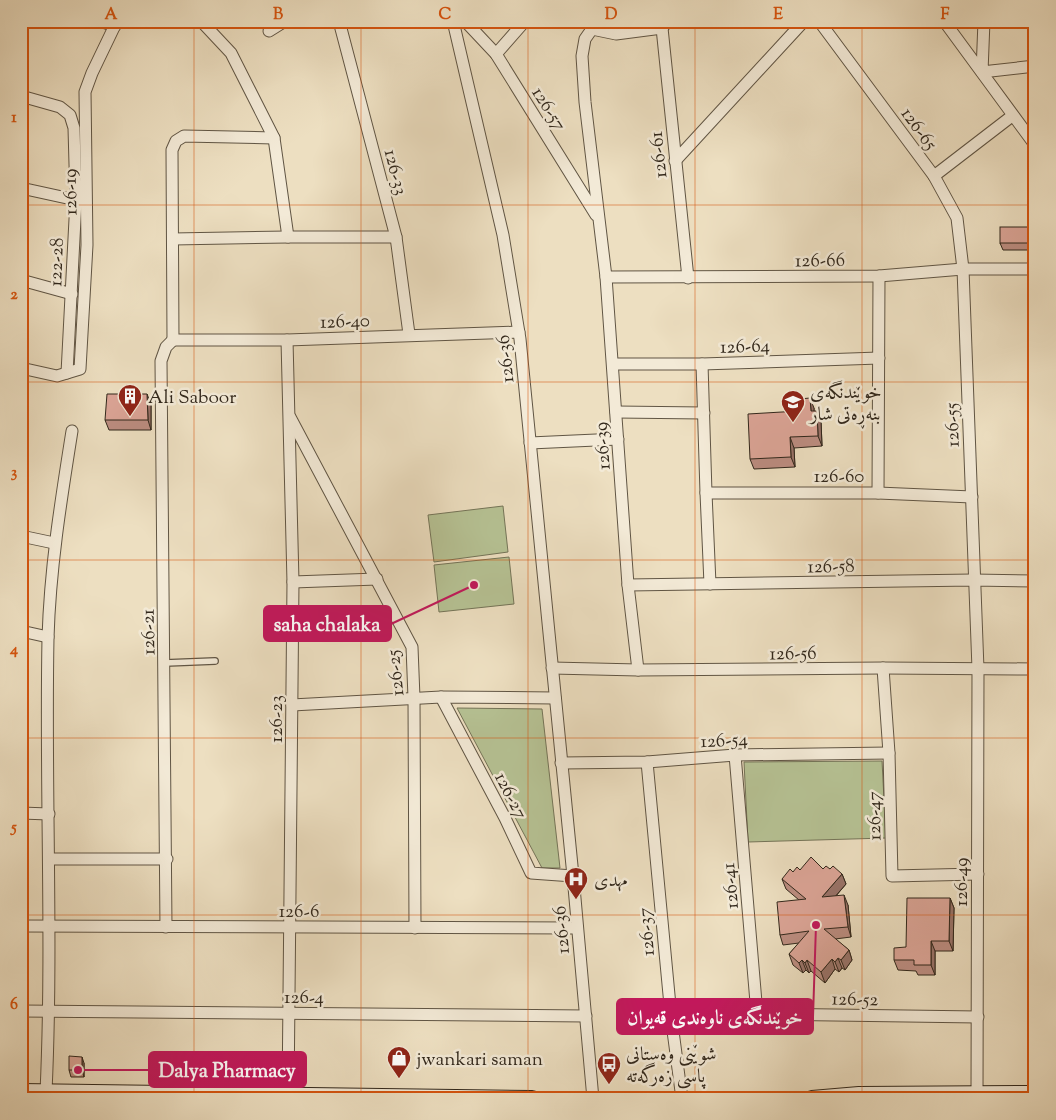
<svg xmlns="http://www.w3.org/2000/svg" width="1056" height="1120" font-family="'Sorts Mill Goudy',Amiri,serif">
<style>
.green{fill:#b6c294;stroke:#747458}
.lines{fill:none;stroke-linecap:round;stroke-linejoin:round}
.service-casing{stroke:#605544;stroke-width:8}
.minor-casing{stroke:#605544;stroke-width:13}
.secondary-casing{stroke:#31271b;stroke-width:18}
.service{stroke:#f3ead7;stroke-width:5.5}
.minor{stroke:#f3ead7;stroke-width:11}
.secondary{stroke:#f3ead7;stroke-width:16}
.wall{fill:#bc8d81;stroke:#31271b}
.shaded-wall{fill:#997369;stroke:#31271b}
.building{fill:#dba496;stroke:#31271b}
.grid{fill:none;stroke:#d6540e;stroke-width:1;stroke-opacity:0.55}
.labels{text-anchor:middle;stroke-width:5;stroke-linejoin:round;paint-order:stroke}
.street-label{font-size:19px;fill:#31271b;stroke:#f3ead7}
.poi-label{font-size:19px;fill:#31271b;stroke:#f3ead7;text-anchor:start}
.leader{fill:none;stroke:#c2185b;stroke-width:2}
.callout-dot{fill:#c2185b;stroke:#f3ead7;stroke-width:2}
.callout{fill:#c2185b;stroke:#c2185b;stroke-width:2}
.callout-label{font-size:20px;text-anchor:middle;font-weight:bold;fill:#fff}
.neatline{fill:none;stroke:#d6540e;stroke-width:2}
.grid-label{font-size:16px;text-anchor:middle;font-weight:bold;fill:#d6540e}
</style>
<rect width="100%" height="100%" fill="#eddfc1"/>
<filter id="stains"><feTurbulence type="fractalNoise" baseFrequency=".004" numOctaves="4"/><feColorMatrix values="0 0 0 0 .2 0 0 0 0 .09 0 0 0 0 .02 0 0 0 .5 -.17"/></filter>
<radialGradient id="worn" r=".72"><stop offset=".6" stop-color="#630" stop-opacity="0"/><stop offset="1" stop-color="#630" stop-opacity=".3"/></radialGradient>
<g class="green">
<polygon points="503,506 508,552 434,562 428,515"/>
<polygon points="509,557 514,604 439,612 434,565"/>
<polygon points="457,708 542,709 560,868 542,868"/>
<polygon points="882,761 886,838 748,842 744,762"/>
</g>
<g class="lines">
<g class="service-casing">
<polyline id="service" points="165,663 215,661"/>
</g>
<g class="minor-casing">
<g id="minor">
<polyline points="100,21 115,26"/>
<polyline points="201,21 231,53 274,138 288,237"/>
<polyline points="339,21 396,237 409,334"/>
<polyline points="453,21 503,235 520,339 573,876 593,1099"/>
<polyline points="465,21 496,54 596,215"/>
<polyline points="819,21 934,176 957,218 963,269 978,669 977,1095"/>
<polyline points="944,21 1035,145"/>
<polyline points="984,21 982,72 1035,66"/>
<polyline points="662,28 688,278"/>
<polyline points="592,29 585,39 582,56 585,102 606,277 628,585 638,670"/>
<polyline points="592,29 616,34 662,28 668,21"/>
<polyline points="269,31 285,21"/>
<polyline points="496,54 525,21"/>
<polyline points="21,96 60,107 70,115 74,128 76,200 67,373"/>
<polyline points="675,161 804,21"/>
<polyline points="934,176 1012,116"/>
<polyline points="21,188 76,200"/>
<polyline points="173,239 288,237 396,237"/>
<polyline points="606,277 879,276 963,269 1035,269"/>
<polyline points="21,280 72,294"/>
<polyline points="173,340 287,340 519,332"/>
<polyline points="173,340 172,150 176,141 184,136 274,138"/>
<polyline points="287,340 293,582 288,1099"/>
<polyline points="613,364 702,364 879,358"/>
<polyline points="702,364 706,493 710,584"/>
<polyline points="21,368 57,376 80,369 87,245 85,92 92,73 117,21"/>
<polyline points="616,412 704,413"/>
<polyline points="290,417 412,647 414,698 415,928"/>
<polyline points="530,443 618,439"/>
<polyline points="706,493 878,493 972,497"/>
<polyline points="878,493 879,276"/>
<polyline points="21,536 54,543"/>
<polyline points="293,582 377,579"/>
<polyline points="628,585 973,580 1035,581"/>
<polyline points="21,631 48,637"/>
<polyline points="552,668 638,670 883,668 1035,669"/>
<polyline points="883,668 889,753 892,876 978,874"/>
<polyline points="441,697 505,818 531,873 573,876"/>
<polyline points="292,705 441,697 555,698"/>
<polyline points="735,755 757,1014"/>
<polyline points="647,762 671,1016 682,1099"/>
<polyline points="561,763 647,762 735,755 889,753"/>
<polyline points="21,813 49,814"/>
<polyline points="49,859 167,859"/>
<polyline points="21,926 577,928"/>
<polyline points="166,927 161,361 166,347 173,340"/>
<polyline points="21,1011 586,1016"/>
<polyline points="671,1016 757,1014 978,1017"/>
<path d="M46 1092C53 941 45 789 48 638 50 568 61 500 72 431"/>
</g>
</g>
<g class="secondary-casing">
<g id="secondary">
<polyline points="21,1092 532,1099"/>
<polyline points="812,1099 859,1095 1035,1094"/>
</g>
</g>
<use href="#service" class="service"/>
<use href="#minor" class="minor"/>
<use href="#secondary" class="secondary"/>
</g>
<g class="wall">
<polygon points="1035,228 1035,250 1003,250 1000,243"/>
<polygon points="151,404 151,430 109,430 105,420"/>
<polygon points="814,408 814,411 821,421 822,446 794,448 795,467 754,469 750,459 799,411"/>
<polygon points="830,869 842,874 846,884 836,896 848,905 851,937 835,939 849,950 852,960 845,970 842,968 839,972 835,969 825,983 811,971 809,973 806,970 803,973 793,965 789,954 799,943 783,945 780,935 799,900 786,889 782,879 793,872 800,870"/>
<polygon points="950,898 954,908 953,951 935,951 935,975 918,975 916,971 898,970 894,960 906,947"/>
<polygon points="84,1063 84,1077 71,1077 69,1070"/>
</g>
<g class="shaded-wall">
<polygon points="147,394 151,404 151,430 148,420"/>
<polygon points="810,398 814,408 814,422 811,411"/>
<polygon points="817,411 821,421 822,446 818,436"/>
<polygon points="790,437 794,448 795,467 791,457"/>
<polygon points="842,874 846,884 826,907 822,897"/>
<polygon points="844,895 848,905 851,937 848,927"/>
<polygon points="950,898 954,908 953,951 949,941"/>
<polygon points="931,941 935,951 935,975 931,965"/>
<polygon points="849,950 852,960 845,970 841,960"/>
<polygon points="838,958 842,968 839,972 835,962"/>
<polygon points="832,959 835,969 825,983 821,972"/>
<polygon points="802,960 806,970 803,973 799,963"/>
<polygon points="807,960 811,971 809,973 805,963"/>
<polygon points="82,1057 84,1063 84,1077 82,1070"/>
</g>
<g class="building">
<rect x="1000" y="227" width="34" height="16"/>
<polygon points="107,394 147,394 148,420 105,420"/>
<polygon points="810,398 811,411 817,411 818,436 790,437 791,457 750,459 748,414 799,411 799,399"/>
<polygon points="811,857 823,869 826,866 830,869 833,866 842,874 822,897 844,895 848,927 824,929 849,950 841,960 838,958 835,962 832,959 821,972 807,960 805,963 802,960 799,963 789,954 809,931 780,935 777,902 806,899 782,879 790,869 793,872 797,867 800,870"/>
<polygon points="907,898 950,898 949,941 931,941 931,965 914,965 914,960 894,960 894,948 906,947"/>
<polygon points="69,1056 82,1057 82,1070 69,1070"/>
</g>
<path class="grid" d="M194 21V1099M361 21V1099M528 21V1099M695 21V1099M862 21V1099M21 205H1035M21 382H1035M21 560H1035M21 738H1035M21 915H1035"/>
<defs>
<g id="building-pin" transform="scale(1.25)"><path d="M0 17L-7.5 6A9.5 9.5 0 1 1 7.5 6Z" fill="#8f2418" stroke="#f3ead7"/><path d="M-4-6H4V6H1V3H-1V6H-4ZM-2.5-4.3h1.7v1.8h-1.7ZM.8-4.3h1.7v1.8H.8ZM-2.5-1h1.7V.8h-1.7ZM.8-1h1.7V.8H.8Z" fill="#fff"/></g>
<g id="school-pin" transform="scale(1.25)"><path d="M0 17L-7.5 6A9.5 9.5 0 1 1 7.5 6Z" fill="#8f2418" stroke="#f3ead7"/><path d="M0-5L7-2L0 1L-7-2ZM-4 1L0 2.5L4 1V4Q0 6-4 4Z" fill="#fff"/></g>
<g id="hospital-pin" transform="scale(1.25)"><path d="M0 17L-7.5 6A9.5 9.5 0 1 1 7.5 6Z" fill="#8f2418" stroke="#f3ead7"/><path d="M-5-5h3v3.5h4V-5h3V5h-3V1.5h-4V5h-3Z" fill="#fff"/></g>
<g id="shop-pin" transform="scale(1.25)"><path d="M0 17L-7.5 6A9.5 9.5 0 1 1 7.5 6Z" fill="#8f2418" stroke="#f3ead7"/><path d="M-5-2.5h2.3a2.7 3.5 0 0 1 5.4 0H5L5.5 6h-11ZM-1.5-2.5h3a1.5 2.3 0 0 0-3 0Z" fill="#fff"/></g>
<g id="bus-pin" transform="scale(1.25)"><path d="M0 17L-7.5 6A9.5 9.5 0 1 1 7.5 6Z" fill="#8f2418" stroke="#f3ead7"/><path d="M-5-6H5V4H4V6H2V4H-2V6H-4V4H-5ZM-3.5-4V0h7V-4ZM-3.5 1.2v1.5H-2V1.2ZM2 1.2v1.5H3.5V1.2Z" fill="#fff"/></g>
</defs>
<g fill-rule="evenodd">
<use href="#building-pin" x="130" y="396"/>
<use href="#school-pin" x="793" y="402"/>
<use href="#hospital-pin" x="576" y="879"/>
<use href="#shop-pin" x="399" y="1058"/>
<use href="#bus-pin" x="609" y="1064"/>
</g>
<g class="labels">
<g class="street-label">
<text transform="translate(550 108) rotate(58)" y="7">126-57</text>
<text transform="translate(920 128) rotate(54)" y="7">126-65</text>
<text transform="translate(657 155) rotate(-96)" y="7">126-61</text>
<text transform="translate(397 172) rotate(76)" y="7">126-33</text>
<text transform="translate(69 192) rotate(-91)" y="7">126-19</text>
<text transform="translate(820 259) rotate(-1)" y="7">126-66</text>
<text transform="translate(55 262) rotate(-88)" y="7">122-28</text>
<text transform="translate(345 320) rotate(-2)" y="7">126-40</text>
<text transform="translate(745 345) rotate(-2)" y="7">126-64</text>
<text transform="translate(504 359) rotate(-96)" y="7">126-36</text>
<text transform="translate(951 425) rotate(-92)" y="7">126-55</text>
<text transform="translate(601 446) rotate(-94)" y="7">126-39</text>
<text x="839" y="482">126-60</text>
<text transform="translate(831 565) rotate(-1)" y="7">126-58</text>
<text transform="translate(147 632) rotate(-91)" y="7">126-21</text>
<text transform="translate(793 652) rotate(-1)" y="7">126-56</text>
<text transform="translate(394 673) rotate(-96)" y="7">126-25</text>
<text transform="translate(275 719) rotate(-90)" y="7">126-23</text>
<text transform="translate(724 739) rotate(-3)" y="7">126-54</text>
<text transform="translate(512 795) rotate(63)" y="7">126-27</text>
<text transform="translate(873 816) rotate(-91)" y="7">126-47</text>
<text transform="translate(960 882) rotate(-90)" y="7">126-49</text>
<text transform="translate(729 886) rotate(-95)" y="7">126-41</text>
<text x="299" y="917">126-6</text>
<text transform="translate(560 930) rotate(-95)" y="7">126-36</text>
<text transform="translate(645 932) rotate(-95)" y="7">126-37</text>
<text x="304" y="1003">126-4</text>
<text transform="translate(855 998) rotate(1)" y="7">126-52</text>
</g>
<g class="poi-label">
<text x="810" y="398">خوێندنگەی<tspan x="810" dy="22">بنەڕەتی شار</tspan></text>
<text x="148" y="403">Ali Saboor</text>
<text x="594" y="886">مهدی</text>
<text x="626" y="1060">شوێنی وەستانی<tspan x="626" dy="22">پاسی زەرگەتە</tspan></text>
<text x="416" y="1065">jwankari saman</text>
</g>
</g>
<path class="leader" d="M474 585L391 624M816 925L813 1017M78 1070L149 1070"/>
<g class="callout-dot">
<circle cx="474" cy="585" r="5"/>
<circle cx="816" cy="925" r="5"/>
<circle cx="78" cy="1070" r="5"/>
</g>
<g class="callout">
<rect x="264" y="606" width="127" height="35" rx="5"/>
<rect x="617" y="999" width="196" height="35" rx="5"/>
<rect x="149" y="1052" width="157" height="35" rx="5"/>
</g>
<g class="callout-label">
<text x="327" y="631">saha chalaka</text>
<text x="715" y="1024">خوێندنگەی ناوەندی قەیوان</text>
<text x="227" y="1077">Dalya Pharmacy</text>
</g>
<rect width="1056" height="1120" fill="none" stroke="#eddfc1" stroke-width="55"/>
<rect x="28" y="28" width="1000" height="1064" class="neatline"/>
<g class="grid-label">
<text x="111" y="19">A</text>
<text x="278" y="19">B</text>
<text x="445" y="19">C</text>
<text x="611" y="19">D</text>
<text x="778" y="19">E</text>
<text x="945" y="19">F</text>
<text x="14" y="122">1</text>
<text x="14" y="299">2</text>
<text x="14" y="477">3</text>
<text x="14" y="654">4</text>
<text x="14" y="832">5</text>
<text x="14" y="1009">6</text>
</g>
<rect width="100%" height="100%" filter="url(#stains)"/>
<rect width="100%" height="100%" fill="url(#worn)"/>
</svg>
